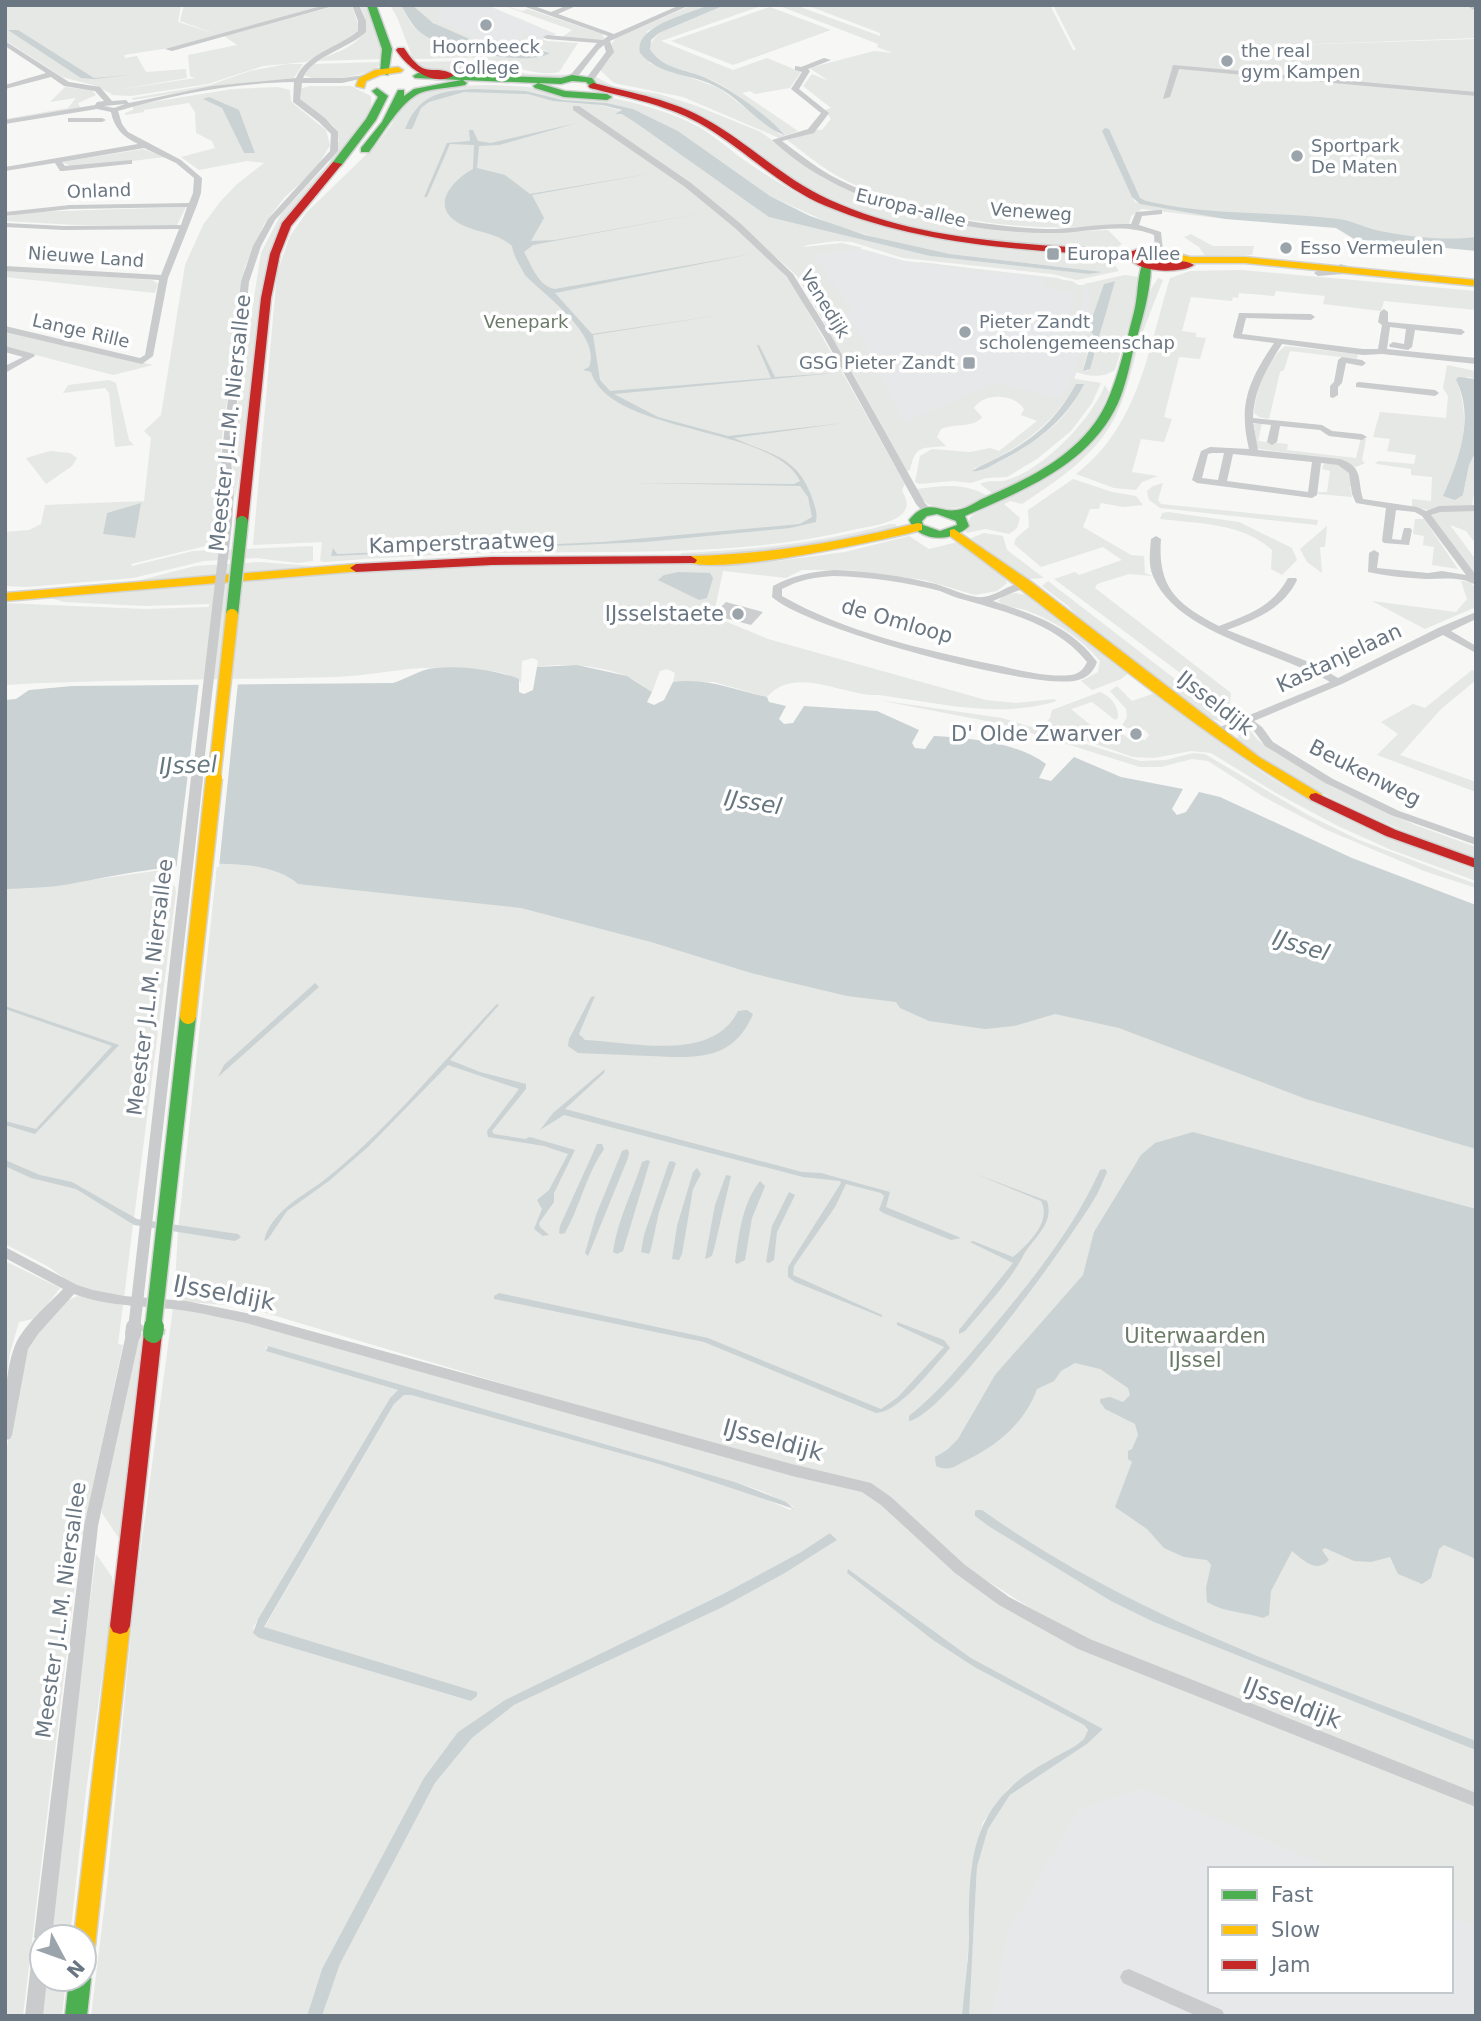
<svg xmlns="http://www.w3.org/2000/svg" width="1481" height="2021" font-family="'DejaVu Sans',sans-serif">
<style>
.built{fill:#e7e8e9;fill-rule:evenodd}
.green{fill:#e5e8e4;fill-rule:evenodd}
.water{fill:#cbd2d4}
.pier{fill:#f7f7f6}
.building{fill:#cdcecf}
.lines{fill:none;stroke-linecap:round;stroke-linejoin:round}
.fast-casing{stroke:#d3d3d4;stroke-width:3}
.slow-casing{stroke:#d3d3d4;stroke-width:3}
.jam-casing{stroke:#d3d3d4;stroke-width:3}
.street{fill:#c9cbcc;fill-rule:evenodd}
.fast{fill:#4caf50;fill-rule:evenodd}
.slow{fill:#ffc107;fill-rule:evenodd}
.jam{fill:#c62828;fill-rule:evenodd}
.fast-bridge-far2-casing{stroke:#d3d4d4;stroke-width:15;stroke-linecap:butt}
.fast-bridge-far1-casing{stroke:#d3d4d4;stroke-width:19;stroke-linecap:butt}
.fast-bridge-casing{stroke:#d3d4d4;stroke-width:24;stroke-linecap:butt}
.slow-bridge-far1-casing{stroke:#d3d4d4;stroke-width:15;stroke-linecap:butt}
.slow-bridge-casing{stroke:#d3d4d4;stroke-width:19;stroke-linecap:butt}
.street-bridge-far2{stroke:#c9cbcc;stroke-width:10}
.street-bridge-far1{stroke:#c9cbcc;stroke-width:12}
.street-bridge{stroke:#c9cbcc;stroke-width:16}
.fast-bridge-far2{stroke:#4caf50;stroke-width:12}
.fast-bridge-far1{stroke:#4caf50;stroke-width:16}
.fast-bridge{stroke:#4caf50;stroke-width:20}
.slow-bridge-far1{stroke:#ffc107;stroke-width:12}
.slow-bridge{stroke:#ffc107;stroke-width:16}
.poi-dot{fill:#9ba4ab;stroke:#fff;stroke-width:2.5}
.labels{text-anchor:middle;stroke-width:7;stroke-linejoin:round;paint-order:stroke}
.far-poi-label{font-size:18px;fill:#6a7783;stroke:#fff;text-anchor:start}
.far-street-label{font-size:18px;fill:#6a7783;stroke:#fff}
.far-park-label{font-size:18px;fill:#6b7b68;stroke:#fff}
.street-label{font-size:21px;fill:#6a7783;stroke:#fff}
.poi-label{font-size:21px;fill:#6a7783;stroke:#fff;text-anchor:end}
.park-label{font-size:21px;fill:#6b7b68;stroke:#fff}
.water-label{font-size:23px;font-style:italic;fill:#66777f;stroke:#fff}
.near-street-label{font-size:24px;fill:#6a7783;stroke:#fff}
</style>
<rect width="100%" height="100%" fill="#f7f7f6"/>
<g class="built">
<polygon points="417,5 487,5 556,34 526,45 489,45 416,10 413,7"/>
<polygon points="855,247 905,261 1058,278 1076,285 1086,285 1094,295 1088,337 1074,380 1061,402 1008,386 905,425 892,419 833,312 790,255"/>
<path d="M1137 1745 1476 1858V2016H942L1051 1787ZM1210 1869H1451V1991H1210Z"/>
</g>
<g class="green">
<polygon points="5,5 181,5 178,22 216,34 180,21 184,5 331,5 169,48 124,55 125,58 137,56 146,72 186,69 187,78 116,90 195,78 190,76 188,55 237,45 224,36 339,5 352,6 359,27 357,33 330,51 306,62 263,66 208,84 131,96 110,95 112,94 93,85 62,77 5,40"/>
<path d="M359 5H365C375 24 381 38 381 59L316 61C342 50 381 40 359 5Z"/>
<path d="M390 5H401C405 13 409 22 415 28 443 54 516 64 550 53 531 42 512 46 490 45 468 43 426 23 412 5H437L444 10 437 12 442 15 436 18 442 22C463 31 502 57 523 36L522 31 547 41 578 43 559 72C534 78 508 62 484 59 461 56 436 59 413 59L397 17Z"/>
<polygon points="502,5 522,11 528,9 602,34 605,39 600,41 561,38 572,30"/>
<path d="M692 5H709L647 31 649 63 719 88 781 135 785 134C760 114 734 88 704 77 684 69 656 69 649 45L659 33 725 5H764L661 41 733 70 767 58 801 72 790 88 755 94 750 91 742 93 798 131 779 138 683 97 614 83 600 70 611 57 612 43 616 38Z"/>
<path d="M777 5H795L880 36V33L806 5H1050L1073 50H1076L1053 5H1465L1476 11V38L1264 46 1476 39V245L1370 234 1339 223 1204 214 1138 200 1102 130 1135 202 1225 219 1142 209 1131 216 1129 224C1035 234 930 223 845 180 824 170 806 154 787 140 798 138 813 128 822 130L831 119 825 110 831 108 803 86 812 74 829 81 809 68 874 51 893 53 877 47 878 44Z"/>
<polygon points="770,7 831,30 733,65 671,41"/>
<polygon points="467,61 485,62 527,74 573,75 554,79 433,73 417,68 412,62"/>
<path d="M380 62 377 69C360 76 320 84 304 75L313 64Z"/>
<polygon points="287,64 303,64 294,78 203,89 133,100 132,98 210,85 250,71"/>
<polygon points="596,77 615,87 659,94 697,106 761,132 824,178 860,195 974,225 1044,233 1108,230 1122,244 1112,250 995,241 927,231 875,218 821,197 795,183 719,127 601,86 594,80"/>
<path d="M492 85C558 88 640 96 699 127 712 135 725 145 737 155 764 174 793 193 824 206 915 244 1012 248 1109 257L1119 271 1077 280 1052 274 903 258 852 242 836 241 807 245 803 247 842 243 863 248 813 255 853 311 836 313 838 317 822 319 797 276 776 257 769 259 792 283 905 484 902 490C906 499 910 506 902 514 891 524 871 526 857 529 739 558 614 550 493 553 436 554 380 558 324 562L320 561 322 542 253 545 277 273 290 236 306 213 376 145 392 124 403 100 441 86ZM585 101 633 109 678 131 770 196 836 226 882 239 950 254 1103 272 1089 274 930 256 837 233 721 175 626 112ZM630 542 331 555 334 549V553L337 554Z"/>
<path d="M310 86H351L371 96C376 125 329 164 312 186 302 197 294 210 285 221L235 498 231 446 261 253 282 212 329 163 339 141 334 126 300 99 299 89Z"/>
<polygon points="65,87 92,90 96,95 78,103 81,109 5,122 5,119 68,108 76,98 50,102"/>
<path d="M278 87 290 90 291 101 295 105 326 130 330 145 316 169 285 197 264 224 245 267 221 445 223 517 220 518 218 543 131 564 132 566 193 551 313 546V561L298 563 256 558 204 561 133 578 27 587 5 586V532L29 530 41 524 45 505 144 501 151 438 144 431 161 415 185 265 203 225 220 202 236 185 264 163 247 161 199 170 181 157 215 148 212 141 196 133 195 112 189 103 144 110V112L125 115V113L133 110V105L233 89ZM204 99 239 110 255 153H244L222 108ZM135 506V538L103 534 107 513Z"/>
<polygon points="143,149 165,157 74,168 62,162"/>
<polygon points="186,207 177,225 76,225 5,221 5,217 29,212"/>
<polygon points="1191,234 1213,246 1254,246 1252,255 1205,256 1199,247 1184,237"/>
<polygon points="921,262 1072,281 1081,287 1085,295 1074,334 1063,332 1076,293 1043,287 1046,278 916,264"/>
<polygon points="5,270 152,280 158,284 155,293 5,277"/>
<path d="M1241 270 1476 291V310L1384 301 1381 311 1323 304 1325 296 1276 291 1274 296 1239 293 1238 298 1233 297 1232 301 1191 297 1182 331 1196 333V337L1206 338 1200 359 1179 357 1164 417 1172 419 1164 442 1141 439 1132 472 1158 476 1142 482 1136 490 1114 488 1076 474C1139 426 1148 350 1170 278L1190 271Z"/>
<path d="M1125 275 1140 277V289L1115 370C1103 378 1087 377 1074 371L1086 336 1082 328 1092 296 1084 284ZM1113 281 1101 332 1088 370 1083 371 1104 284Z"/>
<path d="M1158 278 1163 280C1155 300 1147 320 1140 340 1131 369 1126 401 1110 426 1090 459 1054 483 1022 504L1010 501 1004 504 1020 518 1017 528 1009 534 986 529 966 533 970 518 974 514 1023 491 1074 459 1117 404 1151 289Z"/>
<polygon points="839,319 842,323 852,321 869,353 848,366 823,321"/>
<polygon points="5,331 153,365 113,375 5,347"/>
<path d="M1285 346 1358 354 1357 359 1290 351 1284 370 1280 372 1269 419 1259 417 1254 413C1256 389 1266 361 1285 346Z"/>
<path d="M871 358 903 421H910L987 385H1008L1060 400 1069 385 1070 378 1101 383 1092 403 1071 431 1037 459 1007 477 986 478 971 483 953 481 919 484 915 482 920 456 932 449 970 452 990 448 999 451 1037 421 1021 415 1024 409C1015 394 984 392 974 408L982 417C974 428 956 423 941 429L937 437 946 446C923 449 916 443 910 470L907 471 851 370ZM1076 384H1083C1066 428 1019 453 979 471L973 469C1017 450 1052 427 1076 384Z"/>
<path d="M1447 365 1476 371V379L1469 377 1456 380C1471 415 1464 461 1444 493L1463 495 1469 465 1476 451V480L1472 506 1428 510 1412 507V499L1431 501 1432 477 1411 475V469L1377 464 1375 463 1379 461 1414 464 1416 455 1387 451 1390 439 1373 437 1380 412 1446 418 1448 396 1443 388Z"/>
<polygon points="109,380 116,383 129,440 134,445 115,447 109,393 105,388 63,393 68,385"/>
<path d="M1105 385 1109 392C1101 411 1093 427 1078 442 1053 468 967 522 930 505 923 502 920 495 917 489 941 486 963 482 986 495L992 493 980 484C989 479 998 483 1007 480 1044 469 1091 420 1105 385Z"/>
<polygon points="1262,423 1258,441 1288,444 1287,450 1356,458 1361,438 1366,439 1362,460 1365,463 1356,467 1339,460 1260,449 1255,447 1252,430 1256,428 1251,428 1253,424"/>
<polygon points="50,451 70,453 77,458 72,466 46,484 26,458"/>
<polygon points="1331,463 1348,468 1353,484 1350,487 1352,497 1317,494 1318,492 1327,492 1330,471 1322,469 1324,464"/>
<polygon points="1073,479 1112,492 1136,496 1143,505 1123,507 1101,503 1099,509 1090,509 1083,527 1131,555 1144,556 1145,573 1152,576 1129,574 1097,584 1095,588 1231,693 1230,703 1226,707 1054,579 1075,572 1079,575 1122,560 1103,547 1041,567 1014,544 1016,538 1029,527 1028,510"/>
<polygon points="1163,483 1158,500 1161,504 1318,520 1317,525 1160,508 1149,500 1147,491 1153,486"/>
<polygon points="1476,509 1476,544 1466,531 1450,525 1476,560 1476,575 1431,516 1440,510"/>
<path d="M1168 512 1239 522 1292 548 1297 560 1282 575 1271 569 1272 550C1241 522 1199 524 1160 519L1162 513Z"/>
<polygon points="1415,519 1424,519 1458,569 1432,565 1434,547 1423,545 1424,536 1413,534"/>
<path d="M890 524H895L899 529 847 543 734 555H681V553C752 550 821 543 890 524Z"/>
<polygon points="1327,526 1325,547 1320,547 1322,573 1307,562 1300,549"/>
<polygon points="984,533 1003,536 1007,550 1044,578 1030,579 1020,577 971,538"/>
<path d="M909 536 929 549 957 542 1004 575 1007 583 997 591 975 595 924 580 850 570H802L786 578 723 571 715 609 710 615 768 639 986 700 1016 703 1054 699 1057 701C998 719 939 703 879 695 845 697 795 664 767 697L714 682H673L675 673 667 669 660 671 652 692C643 686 634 679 624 675 596 665 566 663 537 667L538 661 533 658 522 661 521 683C511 668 463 669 445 668 407 666 372 676 334 677 224 680 115 679 5 685V603L144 609 209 607V604L145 606 64 602 50 598 403 568 777 561 845 552Z"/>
<polygon points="258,562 314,566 133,582 195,566"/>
<polygon points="1048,581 1201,699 1234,718 1224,723 1207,717 1084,623 1068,606 1042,586"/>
<polygon points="1461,581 1471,582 1476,590 1476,607 1425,629 1372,601 1456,612 1467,599"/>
<path d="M1015 593 1033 596 1036 603 1075 627 1131 671 1121 679 1092 690 1081 681 1098 672 1100 661C1081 638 1056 622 1028 611 1018 607 1006 608 998 601L1003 596Z"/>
<polygon points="1472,670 1476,672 1476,680 1441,709 1400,755 1476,782 1476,792 1377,755 1398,734 1381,722 1413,704 1425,708"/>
<path d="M1117 686 1132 701 1158 692C1194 719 1228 750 1265 774 1331 816 1402 844 1476 870V881L1389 849 1338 826 1276 793 1211 753 1191 751 1154 758 1133 757 1043 726 1050 718 1052 710 1100 692C1110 696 1119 706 1118 718L1115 720 1092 702 1071 709 1100 733C1114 728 1119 730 1129 739L1145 740 1149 735 1145 730 1121 727 1127 717 1126 709 1110 691Z"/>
<polygon points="878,700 1002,718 1140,761 1166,760 1193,753 1205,754 1308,815 1359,840 1476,884 1476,888 1424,871 1327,830 1264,797 1208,761 1192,759 1161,767 1140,767 1002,724"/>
<path d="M1248 728 1258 740 1276 753 1332 787 1415 825 1476 847V860C1392 826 1309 795 1237 740L1239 731Z"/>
<polygon points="222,861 429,868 1476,1089 1476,1794 1085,1637 1032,1609 970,1570 885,1494 836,1476 551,1398 242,1306 174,1301 178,1231 216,875 217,864"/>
<polygon points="169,869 168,884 175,886 176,892 134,1218 131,1217 130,1223 133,1224 124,1298 73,1285 49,1267 5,1244 5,875 83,881"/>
<polygon points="5,1261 60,1288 37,1318 19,1322 10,1353 5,1390"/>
<polygon points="78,1296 123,1305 118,1344 123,1345 79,1550 23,2016 5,2016 5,1459 20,1369 32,1338 68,1300"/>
<path d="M173 1308 208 1312 858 1487 880 1502 991 1598 1476 1805V1927L1451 1917V1869H1336L1142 1788 1078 1810 1007 1934 992 2016H969L977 1867 988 1829 1010 1795 1087 1744 1103 1729 971 1658 848 1569V1573L976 1668 1084 1725 1088 1731 1084 1739 1075 1746 1009 1788 983 1822 971 1869 969 1943 962 2016H322L340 1964 435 1783 472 1738 514 1705 723 1607 785 1573 837 1540 830 1533 801 1552 723 1594 505 1700 458 1732 322 1969 307 2016H91L107 1886 135 1592ZM268 1346 735 1482 764 1492 794 1507 790 1510 757 1495 662 1465 411 1395H404L394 1404 264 1628 476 1692 477 1696 471 1701 259 1638 253 1628 258 1619 390 1398 398 1390 265 1349Z"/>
<polygon points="138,1334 142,1334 121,1535 118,1537 102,1513 102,1506"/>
<polygon points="96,1554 112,1577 114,1591 86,1791 70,1937 48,1937"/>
<polygon points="43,1979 66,1979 62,2016 39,2016"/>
</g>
<g class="water">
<path d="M401 5H412L433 23 481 44 526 45 550 53C528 67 446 50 424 35 412 27 408 17 401 5Z"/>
<path d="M709 5H725L659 33 651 40 650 49C663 70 686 69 706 78 733 90 765 114 785 135 764 129 740 99 719 88 693 73 660 77 640 53 633 26 689 14 709 5Z"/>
<polygon points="8,30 18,30 94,78 129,75 94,79 81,78"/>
<path d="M474 89 525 91 563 100 606 103 633 109 678 131 770 196 810 216 865 235 950 254 1103 272 1089 274 930 256 769 217 639 125 622 114H615L622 110 602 105 553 101 528 94 464 92 429 102 421 108 412 129H405C419 95 438 91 474 89Z"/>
<polygon points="209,97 239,110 255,153 244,153 222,108 203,99"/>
<path d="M577 123 499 145 479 146 477 168 505 175 530 194 653 173 532 195 544 218 531 241 555 240 702 213 533 245 524 252C532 266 538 286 555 289L751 254 555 293 592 334 720 315 593 335 600 380 610 391 771 378 757 345H759L775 377 836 373 614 394 658 417 728 436 843 423 734 438C768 454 796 455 811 495 814 504 818 512 816 522L790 528 645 542 331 556 333 548 337 554 602 542 800 524 812 517 808 497 800 486 634 483 794 484 800 481C774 425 610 435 591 372L583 370 589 367C602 335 544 295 525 275 520 265 514 258 512 246 498 233 479 233 462 225 428 208 451 181 473 169L474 145 450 144 427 197H424L447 143 470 141 469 130H473L478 141 491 143Z"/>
<path d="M1105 128 1109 129 1140 198 1146 201C1210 216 1274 211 1339 219 1353 221 1366 228 1380 231 1410 237 1445 241 1476 237V251L1354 239 1336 228 1225 219 1140 204 1132 197 1102 131Z"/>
<polygon points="1115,281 1090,369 1083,371 1093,335 1089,327 1104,284"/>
<path d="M1458 377 1476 379V451L1469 465 1463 495 1455 500 1443 496C1459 460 1475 417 1456 380Z"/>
<path d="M1076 384H1084C1066 421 1033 445 998 462 989 467 981 472 972 471 981 465 992 461 1001 456 1035 439 1058 417 1076 384Z"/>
<polygon points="141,503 135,538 103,534 107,513"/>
<polygon points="679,572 710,573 713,578 707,598 699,600 658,580 664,575"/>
<path d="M577 665 627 676 652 692 647 702 654 705 664 700 673 682C706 677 735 690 767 697L769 702 786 706 779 719 784 724 793 723 804 706 877 711 919 730 912 743 915 748 925 749 934 736C970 738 1016 742 1046 764L1039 778 1051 781 1074 757 1121 777 1183 789 1172 809 1177 815 1186 812 1199 792 1220 797 1352 858 1476 905V1149L1306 1099 1119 1028 1055 1014 1014 1026 985 1029 929 1021 900 1008 896 1002 847 996 751 973 651 942 521 908 298 884C252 843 122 875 64 885 45 888 25 888 5 889V700L16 699 29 690 72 686 393 683C407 679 420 669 435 668 458 665 498 670 519 679V692L524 694 533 690 537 667Z"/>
<polygon points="315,983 319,987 218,1077 224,1065"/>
<path d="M595 996 579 1034 585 1040C631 1042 713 1063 738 1011L747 1010 753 1014C733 1062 694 1058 650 1056 626 1055 602 1054 578 1053L568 1046 569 1039 591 997Z"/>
<path d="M497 1004 499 1005 450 1060 480 1072 526 1084V1089L492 1131 494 1134 525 1139 530 1137 575 1150 554 1193V1202L539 1223 540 1227 549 1235 543 1236 534 1229 542 1209 537 1200 549 1190 568 1154 544 1146 488 1137 487 1131 519 1089 448 1065 368 1147 329 1181 287 1211 268 1239 264 1241C271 1212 300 1198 323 1181 388 1130 440 1064 497 1004Z"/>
<polygon points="5,1006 119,1045 35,1134 5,1125 5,1121 36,1129 112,1046 5,1009"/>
<polygon points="605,1069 604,1073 565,1109 802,1172 821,1173 890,1192 886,1207 961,1238 951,1240 883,1213 879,1210 884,1196 881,1193 846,1184 835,1207 794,1266 793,1275 882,1315 882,1317 795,1282 788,1277 788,1267 841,1183 840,1181 803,1177 564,1115 540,1130 553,1113"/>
<path d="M1193 1132 1476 1209V1559L1444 1545 1439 1549 1431 1578 1422 1584 1398 1574 1390 1557 1371 1562 1354 1561 1325 1548 1322 1550 1329 1560C1316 1574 1303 1560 1292 1551L1271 1591 1269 1615 1263 1618C1245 1612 1223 1612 1207 1602L1206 1588 1211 1565 1207 1560 1184 1557 1164 1548 1147 1529 1115 1507 1132 1462 1128 1459V1451L1132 1449 1138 1435 1135 1424 1105 1409 1100 1402V1399L1110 1397 1123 1402 1130 1395 1128 1388 1100 1369 1075 1363 1061 1371 1054 1381 1037 1389C1025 1422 998 1445 967 1460 955 1466 950 1472 936 1466L935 1457 947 1450 958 1439 995 1375 1083 1275 1094 1232 1141 1155 1155 1143Z"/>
<path d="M597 1144H602L604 1149C586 1175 580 1206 565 1233L561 1234 559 1233 560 1226Z"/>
<polygon points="627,1149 629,1152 628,1158 588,1256 585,1253 596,1215 622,1151"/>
<polygon points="5,1160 40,1175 72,1182 137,1219 238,1234 241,1237 235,1241 134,1225 76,1189 31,1178 5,1166"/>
<path d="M647 1160 650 1161 623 1251 617 1254 613 1252C617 1221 633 1191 642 1162Z"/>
<polygon points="672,1161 676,1163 659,1212 651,1249 649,1254 641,1252 644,1235 669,1162"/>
<polygon points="697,1168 701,1174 693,1189 682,1254 679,1260 672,1259 677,1226 693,1172"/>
<path d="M1105 1169 1107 1172C1103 1181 1099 1192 1093 1201 1071 1238 945 1415 909 1421V1416C939 1392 962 1363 987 1334 1030 1283 1073 1230 1100 1170Z"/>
<path d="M976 1174 1047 1201C1055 1225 1031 1239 1022 1258 1007 1285 985 1307 965 1331L959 1334V1330L1013 1263 970 1242 973 1241 1013 1257C1028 1244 1052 1222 1041 1201Z"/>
<polygon points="726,1175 731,1176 715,1245 712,1256 705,1259 715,1205"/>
<path d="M760 1181 765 1186 752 1218 745 1260 737 1264 735 1262C739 1234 742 1204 760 1181Z"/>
<polygon points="789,1192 795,1195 777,1232 774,1260 769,1263 766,1262 772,1226"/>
<path d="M499 1293 708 1338 881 1409 898 1397 944 1347 897 1325V1322L944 1340 950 1348C934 1366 900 1412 876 1413L704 1342 494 1299V1296Z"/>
<polygon points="268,1346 735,1482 786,1502 794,1509 662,1465 411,1395 404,1395 394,1404 264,1627 477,1692 477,1696 471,1701 259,1638 253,1633 258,1619 390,1398 398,1390 266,1351"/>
<path d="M977 1510H982C1133 1618 1305 1674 1476 1741V1750L1154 1622 1111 1601 990 1527 975 1516V1511Z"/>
<polygon points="830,1533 837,1540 785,1573 723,1607 514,1705 472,1738 435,1783 340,1964 322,2016 307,2016 322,1969 424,1778 458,1732 505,1700 723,1594 801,1552"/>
<path d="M848 1569 971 1658 1103 1729 1087 1744 1010 1795 988 1829 977 1867 969 2016H962C964 1991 968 1966 969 1941 969 1887 966 1830 1008 1790 1026 1771 1053 1759 1075 1746L1084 1739 1088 1730 1084 1725 976 1668 933 1640 847 1573Z"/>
</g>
<polygon class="pier" points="238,682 219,867 176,871 199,683"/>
<polygon class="building" points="726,602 763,612 751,625 713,615"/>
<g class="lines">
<g class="fast-casing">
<g id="fast">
<polygon points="367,5 376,5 392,49 388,75 380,73 382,49"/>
<path d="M418 73 561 78 572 75 592 78 598 86 593 89 586 82 572 81 561 84 463 80 467 83 465 85C451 88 434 88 420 93 401 101 382 135 369 152H361V148L382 122 398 90H404V96L414 89 461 80 415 78 413 76Z"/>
<polygon points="538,83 565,91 607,94 612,97 607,100 564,97 535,88 533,86"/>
<polygon points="377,88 388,96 376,120 341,166 333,166 333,162 366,119 378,97 372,91"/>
<path d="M1142 265 1151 267C1150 296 1141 323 1133 351 1129 369 1125 387 1118 403 1090 465 1023 490 965 516L969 526C953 542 919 543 909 520 928 497 938 513 957 510 965 509 975 503 982 499 1030 478 1082 454 1106 404 1119 376 1126 342 1134 312 1138 297 1137 279 1142 265ZM937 514 956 521 957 525 940 531 923 525 922 521 927 516Z"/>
<polygon points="84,1970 88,1972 91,1979 87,2016 65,2016 69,1979 84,1979"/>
</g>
</g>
<g class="slow-casing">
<g id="slow">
<polygon points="398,67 403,70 401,72 380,75 366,81 364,88 356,86 359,78 375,70"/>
<polygon points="1154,247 1190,257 1245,257 1476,280 1476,286 1245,263 1190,263 1150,252 1150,248"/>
<path d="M918 523 922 524V530C888 539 708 579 685 560L691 556C769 554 843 542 918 523Z"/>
<path d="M954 529 1030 581 1259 757 1321 794 1323 797 1321 800H1311C1183 724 1070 623 950 536V530Z"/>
<polygon points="356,564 362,568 361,571 5,601 5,593"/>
<polygon points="120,1618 127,1620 130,1626 95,1946 92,1953 84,1956 84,1937 74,1937 110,1626 113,1620"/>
</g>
</g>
<g class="jam-casing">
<g id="jam">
<path d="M398 48H404C427 83 431 62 455 75 433 88 408 68 396 50Z"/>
<path d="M593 83C633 93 674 100 709 121 751 145 785 180 830 200 924 243 1032 244 1133 251 1141 247 1149 246 1158 248V252L1139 256C1156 269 1178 255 1194 265 1181 274 1137 273 1129 257 1027 250 922 246 826 206 781 187 747 152 706 127 670 105 629 98 590 88L588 86Z"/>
<polygon points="333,162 342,164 291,226 280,254 271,298 248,522 246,525 238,525 236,522 261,298 270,254 282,223"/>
<polygon points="691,556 697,560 695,563 492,565 356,572 350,568 356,564 492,557"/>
<polygon points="1316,793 1396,830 1476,859 1476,868 1386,836 1311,800 1309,797 1311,794"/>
<polygon points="153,1326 159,1328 162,1333 130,1626 127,1632 120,1634 113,1632 110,1626 144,1333 147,1328"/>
</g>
</g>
<g class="street">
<polygon points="325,5 337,5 172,51 165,49"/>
<path d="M352 5H359L366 21V32C348 49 312 56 303 78H342L365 75 369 77 342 83H302L300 99 325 118 338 132V151L275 220 261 246 249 282 231 461 234 491 232 523 227 526 222 523 224 491 221 461 241 282 253 246 268 219 330 151 331 134 319 122 293 102 294 82C236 83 174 94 118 111L122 124 128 132 181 160 202 178 201 193 197 205 168 278 153 356 142 364 5 332V326L140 358 145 355 159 280 5 271V266L161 275 179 229 64 230 5 227V223L64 226 181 225 187 207 70 209 5 216V212L70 205 189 203 193 193 194 178 176 163 144 148 62 162 65 166 132 160V164H129L63 171H60L55 163 5 171V167L138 144C123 137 114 128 111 112L97 109 5 124V120L95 105 97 102 104 101 95 91 64 86 51 77 5 89V85L46 73 5 46V41L69 82 100 87 112 101 126 100 129 103 212 86 296 78C306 54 339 47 358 31V21ZM125 104 114 108 104 106Z"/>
<polygon points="520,5 531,5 551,12 568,5 578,5 558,14 614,34 680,5 690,5 610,41 614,52 592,82 589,82 585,80 606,52 604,45 599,49 575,80 572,80 568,78 597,43 547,39 543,37 547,35 603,40 608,36"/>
<polygon points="1466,5 1476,6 1476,11 1467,6"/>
<path d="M824 58 831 60 808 69 810 71 799 89 829 113 814 133 782 141C798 153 813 165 830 175 895 210 973 226 1046 229 1075 229 1103 223 1131 224L1136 212 1159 210H1162V214L1142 216 1139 225 1161 232 1163 250 1159 252 1155 250 1154 235C1121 221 1083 234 1049 233 958 233 839 204 772 140L808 129 821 113 791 89 802 72 795 70V66L801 67Z"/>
<polygon points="1173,65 1476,92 1476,96 1179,69 1170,97 1163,99"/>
<polygon points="573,106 579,106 691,183 741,224 793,274 832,337 925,503 933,512 931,514 925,514 916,504 824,337 787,277 735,228 685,187 573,110"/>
<polygon points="68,118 102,118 106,120 102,122 68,122"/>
<polygon points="1340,264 1347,266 1343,274 1318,276 1314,273 1318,270 1337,270"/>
<path d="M1384 309 1388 312V322L1461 329 1465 332 1461 335 1415 330 1412 347 1408 350 1390 347 1389 345 1393 342 1404 344 1406 329 1390 327 1387 349 1476 358V364L1382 354 1363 355 1282 344C1267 368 1254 389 1253 418L1322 425 1332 431 1362 434 1367 437 1362 440 1329 436 1320 430 1280 426 1277 442 1272 445 1267 442 1271 425 1253 423 1258 450 1340 459C1364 467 1357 479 1363 499L1417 507 1426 511 1439 506 1476 505V511L1440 512 1431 515 1476 575V585C1461 576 1443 579 1426 579 1407 578 1387 576 1368 572L1369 553 1374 550 1379 553 1377 568 1428 573 1442 571 1466 575 1422 516 1415 512 1396 510 1392 539 1401 540 1404 528H1410L1412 530 1409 545 1384 543 1382 541 1386 508 1356 503 1352 494 1349 473 1338 465 1321 463 1317 495 1312 498 1197 483 1192 480 1201 451 1210 447 1249 449C1238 404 1249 380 1274 343L1234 338 1233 336 1239 313 1311 314 1315 317 1311 320 1246 318 1242 334 1363 349H1378L1382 325 1378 322 1380 312ZM1212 453H1224L1218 480 1202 478 1208 454ZM1233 454 1312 462 1308 492 1227 481Z"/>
<polygon points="5,346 34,354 35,356 5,373 5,366 23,357 5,352"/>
<polygon points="1342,357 1362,360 1366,363 1362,366 1346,363 1342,383 1338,387 1338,395 1333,398 1330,397 1330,386 1334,382 1338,360"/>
<polygon points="1359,382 1435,390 1439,393 1435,396 1356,387 1356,383"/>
<path d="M1156 536 1161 539C1157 588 1178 605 1219 626 1250 614 1272 607 1288 578H1296L1297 580C1283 609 1256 619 1227 630L1314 664 1338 678 1438 628 1476 612V619L1451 631 1476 646V653L1443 635 1342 684 1254 721 1262 727 1273 742 1333 779 1399 811 1476 838V845L1391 815 1325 783 1265 746 1254 731 1245 724 1221 734H1213L1212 732 1213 730 1330 682C1278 651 1177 635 1153 576 1148 565 1150 551 1151 539Z"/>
<path d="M834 570C868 571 902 576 936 584 949 588 963 595 977 597 996 599 1011 580 1029 582V586L993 601C1033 614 1072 627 1097 662 1093 673 1086 679 1074 681 1026 688 807 629 772 597L773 586C793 575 811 572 834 570ZM834 576C869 577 905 582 940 591 948 594 956 598 965 600 1009 613 1057 624 1087 662 1084 669 1079 674 1071 675 1045 678 1016 669 991 664 921 649 845 632 782 596V589C799 580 814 577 834 576Z"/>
<path d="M5 1247 77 1285 93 1290 124 1296 186 1301 246 1313 792 1464 871 1483 891 1497 965 1565 1009 1597 1090 1639 1476 1793V1807L1078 1649 999 1605 955 1573 881 1505 862 1492 792 1476 246 1323C226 1319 207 1314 187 1311 149 1305 111 1308 74 1294L38 1334 28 1349 12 1435 10 1439 5 1440C5 1412 4 1375 14 1348 22 1326 47 1306 63 1289L5 1258Z"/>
<polygon points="133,1329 138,1330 140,1334 98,1526 52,1937 42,1937 42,1979 47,1979 43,2016 25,2016 33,1946 36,1940 34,1937 84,1526 126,1334 128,1330"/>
<polygon points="1129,1969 1222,2010 1225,2016 1197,2016 1123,1983 1120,1977 1123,1971"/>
</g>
<use href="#fast" class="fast"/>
<use href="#slow" class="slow"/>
<use href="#jam" class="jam"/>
<g class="fast-bridge-far2-casing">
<polyline id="fast-bridge-far2" points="232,615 242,522"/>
</g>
<g class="fast-bridge-far1-casing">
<polyline id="fast-bridge-far1" points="153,1329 188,1016"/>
</g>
<g class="fast-bridge-casing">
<polyline id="fast-bridge" points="153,1333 154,1327"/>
</g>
<g class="slow-bridge-far1-casing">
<polyline id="slow-bridge-far1" points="214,780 232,615"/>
</g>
<g class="slow-bridge-casing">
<polyline id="slow-bridge" points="188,1016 214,778"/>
</g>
<polyline class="street-bridge-far2" points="197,780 227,523"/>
<polyline class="street-bridge-far1" points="134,1329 197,778"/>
<polyline class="street-bridge" points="133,1334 134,1327"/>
<use href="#fast-bridge-far2" class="fast-bridge-far2"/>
<use href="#fast-bridge-far1" class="fast-bridge-far1"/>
<use href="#fast-bridge" class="fast-bridge"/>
<use href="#slow-bridge-far1" class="slow-bridge-far1"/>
<use href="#slow-bridge" class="slow-bridge"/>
</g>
<g class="poi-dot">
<circle cx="486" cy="25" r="7"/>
<circle cx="1227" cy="61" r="7"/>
<circle cx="1297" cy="156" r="7"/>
<circle cx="1286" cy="248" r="7"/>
<rect x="1046" y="247" width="14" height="14" rx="3.5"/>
<circle cx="965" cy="332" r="7"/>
<rect x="962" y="356" width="14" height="14" rx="3.5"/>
<circle cx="738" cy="614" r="7"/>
<circle cx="1136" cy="734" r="7"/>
</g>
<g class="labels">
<g class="far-poi-label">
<text x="486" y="53" text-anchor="middle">Hoornbeeck<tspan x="486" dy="21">College</tspan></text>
<text x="1241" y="57">the real<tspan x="1241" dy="21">gym Kampen</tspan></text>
<text x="1311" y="152">Sportpark<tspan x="1311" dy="21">De Maten</tspan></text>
<text x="1300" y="254">Esso Vermeulen</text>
<text x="1067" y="260">Europa Allee</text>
<text x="979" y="328">Pieter Zandt<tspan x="979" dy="21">scholengemeenschap</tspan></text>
<text x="955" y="369" text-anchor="end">GSG Pieter Zandt</text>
</g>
<g class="far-street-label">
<text transform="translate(99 191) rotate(-2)" y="6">Onland</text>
<text transform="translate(911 208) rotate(14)" y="6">Europa-allee</text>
<text transform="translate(1031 212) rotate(4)" y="6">Veneweg</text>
<text transform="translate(86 257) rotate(4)" y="6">Nieuwe Land</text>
<text transform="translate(825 304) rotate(58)" y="6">Venedijk</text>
<text transform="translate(81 331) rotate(13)" y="6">Lange Rille</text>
</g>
<g class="far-park-label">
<text x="526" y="328">Venepark</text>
</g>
<g class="street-label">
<text transform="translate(230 423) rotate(-84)" y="7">Meester J.L.M. Niersallee</text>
<text transform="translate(462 543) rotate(-2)" y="7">Kamperstraatweg</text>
<text transform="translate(897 621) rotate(16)" y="7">de Omloop</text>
<text transform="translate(1339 658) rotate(-25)" y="7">Kastanjelaan</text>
<text transform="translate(1215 703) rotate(38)" y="7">IJsseldijk</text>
<text transform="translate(1365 773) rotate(27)" y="7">Beukenweg</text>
<text transform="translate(150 987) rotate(-83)" y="7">Meester J.L.M. Niersallee</text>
<text transform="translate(61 1610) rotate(-82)" y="7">Meester J.L.M. Niersallee</text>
</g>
<g class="poi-label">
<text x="724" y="621">IJsselstaete</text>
<text x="1122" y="741">D' Olde Zwarver</text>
</g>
<g class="park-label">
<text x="1195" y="1343">Uiterwaarden<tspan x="1195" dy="24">IJssel</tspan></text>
</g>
<g class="water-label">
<text transform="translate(188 765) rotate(-2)" y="8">IJssel</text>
<text transform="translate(753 802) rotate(9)" y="8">IJssel</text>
<text transform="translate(1301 945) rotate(17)" y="8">IJssel</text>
</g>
<g class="near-street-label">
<text transform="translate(224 1293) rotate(11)" y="8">IJsseldijk</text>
<text transform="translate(773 1440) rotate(15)" y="8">IJsseldijk</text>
<text transform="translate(1292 1703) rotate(21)" y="8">IJsseldijk</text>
</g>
</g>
<rect width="1481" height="2021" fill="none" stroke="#6a7783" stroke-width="14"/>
<rect x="1208" y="1867" width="245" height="126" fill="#ffffff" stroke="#c3c9cd" stroke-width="2"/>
<rect x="1222" y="1890" width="35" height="10" fill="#4caf50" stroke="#c3c9cd" stroke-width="2"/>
<text x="1271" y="1902" font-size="21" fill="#6a7783">Fast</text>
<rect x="1222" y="1925" width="35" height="10" fill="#ffc107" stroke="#c3c9cd" stroke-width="2"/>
<text x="1271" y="1937" font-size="21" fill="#6a7783">Slow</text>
<rect x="1222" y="1960" width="35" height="10" fill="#c62828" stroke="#c3c9cd" stroke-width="2"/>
<text x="1271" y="1972" font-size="21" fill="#6a7783">Jam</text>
<g transform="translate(63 1958) rotate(131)"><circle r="33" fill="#ffffff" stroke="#c3c9cd" stroke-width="2"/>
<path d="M0-5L12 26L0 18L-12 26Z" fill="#9ba4ab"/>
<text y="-10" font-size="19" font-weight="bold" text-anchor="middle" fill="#6a7783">N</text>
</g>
</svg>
